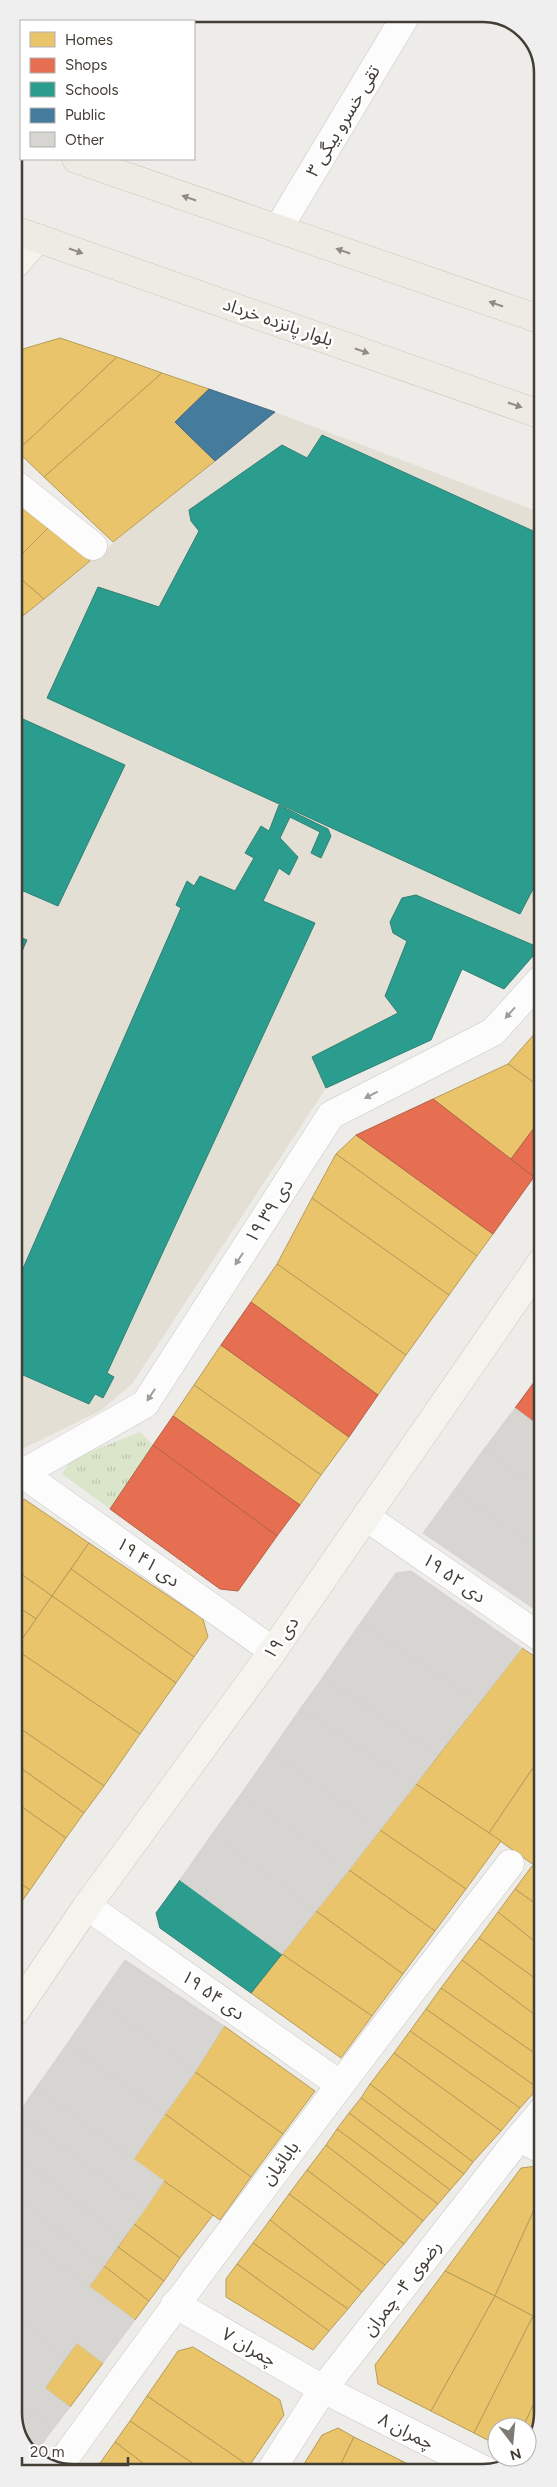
<svg xmlns="http://www.w3.org/2000/svg" width="557" height="2487" font-family="Figtree,'Noto Sans Arabic',sans-serif">
<style>
.education{fill:#e3dfd4}
.grass{fill:url(#grass-tufts)}
.homes{fill:#e9c46a;stroke:#b79c5a}
.shops{fill:#e76f51;stroke:#b66049}
.schools{fill:#2a9d8f;stroke:#318074}
.public{fill:#457b9d;stroke:#44687e}
.building{fill:#d7d5d1;stroke:#d5d3ce}
.lines{fill:none;stroke-linecap:round;stroke-linejoin:round}
.street-casing{stroke:#c9c8c4;stroke-width:29}
.secondary-casing{stroke:#ccc9c0;stroke-width:29}
.primary-casing{stroke:#cdc8b8;stroke-width:29}
.street{stroke:#fcfcfc;stroke-width:28}
.secondary{stroke:#f5f3ee;stroke-width:28}
.primary{stroke:#eeebe4;stroke-width:28}
.oneway{fill:#8f8b84}
.oneway2{fill:#9f9c98}
.labels{text-anchor:middle;stroke-width:5;stroke-linejoin:round;paint-order:stroke}
.street-label{font-size:18px;fill:#423d35;stroke:#fff}
.rim{fill:none;stroke:#423d35;stroke-width:2.5}
</style>
<defs>
<pattern id="grass-tufts" width="24" height="20" patternUnits="userSpaceOnUse" patternTransform="scale(1.25)"><rect width="24" height="20" fill="#dae5ca"/><path d="M3 7l-1-3M5 7V3M7 7l1-3M15 17l-1-3M17 17v-4M19 17l1-3" fill="none" stroke="#bcc5ae"/></pattern>
</defs>
<rect width="100%" height="100%" fill="#edece8"/>
<polygon class="education" points="275,412 542,513 543,945 504,989 462,969 431,1040 326,1088 132,1384 100,1411 14,1453 14,623"/>
<polygon class="grass" points="140,1432 153,1445 110,1509 62,1474 72,1459"/>
<g class="homes">
<polygon points="60,338 117,357 17,451 14,448 14,360 23,349"/>
<polygon points="117,357 162,373 44,477 17,451"/>
<polygon points="162,373 209,389 175,422 215,461 113,542 44,477"/>
<polygon points="14,497 49,527 14,562"/>
<polygon points="49,527 90,561 44,599 14,573 14,562"/>
<polygon points="14,573 44,599 14,623"/>
<polygon points="543,1024 543,1089 508,1064"/>
<polygon points="508,1064 543,1089 543,1134 534,1128 511,1159 433,1099"/>
<polygon points="356,1135 493,1234 477,1256 336,1154"/>
<polygon points="336,1154 477,1256 449,1295 312,1198"/>
<polygon points="312,1198 449,1295 406,1355 277,1264"/>
<polygon points="277,1264 406,1355 378,1395 251,1302"/>
<polygon points="221,1345 349,1437 321,1475 194,1385"/>
<polygon points="194,1385 321,1475 300,1505 173,1416"/>
<polygon points="24,1499 89,1543 52,1596 14,1569 14,1506"/>
<polygon points="89,1543 203,1619 208,1637 194,1657 71,1569"/>
<polygon points="14,1569 52,1596 36,1619 14,1604"/>
<polygon points="71,1569 194,1657 176,1683 52,1596"/>
<polygon points="52,1596 176,1683 140,1734 15,1649"/>
<polygon points="14,1604 36,1619 15,1649 14,1649"/>
<polygon points="522,1648 543,1662 543,1753 489,1833 416,1784"/>
<polygon points="15,1649 140,1734 104,1786 15,1725"/>
<polygon points="15,1725 104,1786 84,1813 15,1764"/>
<polygon points="543,1753 543,1869 542,1871 489,1833"/>
<polygon points="15,1764 84,1813 66,1838 15,1802"/>
<polygon points="416,1784 501,1841 466,1889 380,1830"/>
<polygon points="15,1802 66,1838 30,1890 15,1880"/>
<polygon points="380,1830 466,1889 435,1931 349,1870"/>
<polygon points="532,1866 543,1872 543,1909 515,1889"/>
<polygon points="349,1870 435,1931 403,1974 316,1911"/>
<polygon points="15,1880 30,1890 15,1911"/>
<polygon points="515,1889 543,1909 543,1948 498,1912"/>
<polygon points="316,1911 403,1974 372,2016 282,1954"/>
<polygon points="498,1912 543,1948 543,1984 479,1938"/>
<polygon points="479,1938 543,1984 543,2021 462,1960"/>
<polygon points="282,1954 372,2016 341,2058 251,1993"/>
<polygon points="462,1960 543,2021 543,2059 441,1988"/>
<polygon points="441,1988 543,2059 543,2082 538,2088 426,2009"/>
<polygon points="426,2009 538,2088 520,2108 410,2031"/>
<polygon points="224,2026 315,2091 283,2134 195,2072"/>
<polygon points="410,2031 520,2108 501,2131 394,2053"/>
<polygon points="394,2053 501,2131 473,2162 370,2084"/>
<polygon points="195,2072 283,2134 251,2177 165,2114"/>
<polygon points="370,2084 473,2162 464,2174 361,2098"/>
<polygon points="361,2098 464,2174 450,2190 349,2113"/>
<polygon points="349,2113 450,2190 438,2204 337,2129"/>
<polygon points="165,2114 251,2177 220,2220 133,2160"/>
<polygon points="337,2129 438,2204 423,2221 326,2145"/>
<polygon points="326,2145 423,2221 404,2244 307,2170"/>
<polygon points="537,2166 543,2169 543,2190 495,2296 445,2271 521,2168"/>
<polygon points="307,2170 404,2244 385,2265 289,2194"/>
<polygon points="164,2181 213,2215 180,2258 134,2224"/>
<polygon points="543,2190 543,2294 533,2316 495,2296"/>
<polygon points="289,2194 385,2265 362,2292 270,2220"/>
<polygon points="270,2220 362,2292 348,2309 253,2243"/>
<polygon points="134,2224 180,2258 164,2281 118,2247"/>
<polygon points="253,2243 348,2309 329,2331 237,2264"/>
<polygon points="118,2247 164,2281 149,2301 104,2266"/>
<polygon points="237,2264 329,2331 313,2350 226,2297 226,2279"/>
<polygon points="104,2266 149,2301 135,2320 89,2287"/>
<polygon points="445,2271 495,2296 431,2411 378,2384 375,2365"/>
<polygon points="543,2294 543,2321 533,2316"/>
<polygon points="495,2296 533,2316 474,2433 431,2411"/>
<polygon points="533,2316 543,2321 543,2384 523,2427 497,2427 497,2445 474,2433"/>
<polygon points="77,2343 103,2363 70,2407 45,2388"/>
<polygon points="193,2347 280,2400 284,2415 249,2466 147,2396 178,2351"/>
<polygon points="543,2384 543,2414 527,2454 527,2427 523,2427"/>
<polygon points="147,2396 249,2466 245,2473 207,2473 130,2421"/>
<polygon points="130,2421 207,2473 156,2473 115,2442"/>
<polygon points="338,2428 354,2437 337,2472 299,2472 322,2435"/>
<polygon points="354,2437 402,2461 396,2472 337,2472"/>
<polygon points="115,2442 156,2473 93,2473"/>
<polygon points="402,2461 425,2472 396,2472"/>
</g>
<g class="shops">
<polygon points="433,1099 534,1177 493,1234 356,1135"/>
<polygon points="534,1128 543,1134 543,1164 534,1177 511,1159"/>
<polygon points="251,1302 378,1395 349,1437 221,1345"/>
<polygon points="543,1370 543,1429 515,1408"/>
<polygon points="173,1416 300,1505 277,1536 153,1445"/>
<polygon points="153,1445 277,1536 238,1591 220,1589 110,1509"/>
</g>
<g class="schools">
<polygon points="322,435 542,535 543,870 520,914 47,698 98,587 159,607 199,531 191,521 189,510 282,445 307,458"/>
<polygon points="14,715 125,765 58,906 14,887"/>
<polygon points="279,805 328,829 331,836 321,858 311,853 320,832 290,817 280,838 298,857 289,875 279,868 263,901 315,923 107,1373 114,1377 103,1398 95,1394 89,1404 14,1371 14,1289 181,908 176,905 187,881 194,886 200,876 235,891 254,858 245,853 261,826 269,831"/>
<polygon points="416,895 540,948 504,989 462,969 431,1040 326,1088 312,1057 398,1013 385,996 407,941 393,933 390,922 402,898"/>
<polygon points="14,935 27,940 14,969"/>
<polygon points="180,1880 282,1954 251,1993 160,1928 156,1913"/>
</g>
<polygon class="public" points="209,389 275,412 215,461 175,422"/>
<g class="building">
<polygon points="515,1408 543,1429 543,1493 484,1449"/>
<polygon points="484,1449 543,1493 543,1554 455,1489"/>
<polygon points="455,1489 543,1554 543,1615 423,1533"/>
<polygon points="411,1571 522,1648 479,1703 361,1622 396,1573"/>
<polygon points="361,1622 479,1703 438,1755 323,1677"/>
<polygon points="323,1677 438,1755 416,1784 300,1709"/>
<polygon points="300,1709 416,1784 380,1830 271,1751"/>
<polygon points="271,1751 380,1830 349,1870 241,1794"/>
<polygon points="241,1794 349,1870 316,1911 212,1834"/>
<polygon points="212,1834 316,1911 282,1954 180,1880"/>
<polygon points="125,1960 224,2026 195,2072 97,2000"/>
<polygon points="97,2000 195,2072 165,2114 67,2044"/>
<polygon points="67,2044 165,2114 133,2160 36,2088"/>
<polygon points="36,2088 164,2181 145,2209 18,2114"/>
<polygon points="18,2114 145,2209 123,2239 15,2153 15,2119"/>
<polygon points="15,2153 123,2239 104,2266 15,2197"/>
<polygon points="15,2197 104,2266 89,2287 15,2232"/>
<polygon points="15,2232 135,2320 103,2363 77,2343 66,2358 15,2316"/>
<polygon points="15,2316 66,2358 45,2388 70,2407 53,2429 15,2399"/>
<polygon points="15,2399 53,2429 33,2456 15,2425"/>
</g>
<g class="lines">
<g class="street-casing">
<g id="street">
<polyline points="278,229 407,14"/>
<polyline points="14,483 93,546"/>
<polyline points="23,1474 273,1651"/>
<polyline points="14,1478 145,1404 331,1115 493,1032 543,977"/>
<polyline points="366,1517 543,1639"/>
<polyline points="87,1906 339,2084"/>
<polyline points="519,2138 543,2150"/>
<polyline points="175,2304 323,2389 488,2472"/>
<path d="M57 2469C204 2264 355 2063 510 1864"/>
<polyline points="270,2472 323,2389 519,2138 543,2110"/>
</g>
</g>
<g class="secondary-casing">
<g id="secondary">
<polyline points="14,266 38,238"/>
<polyline points="15,2012 87,1906 273,1651 543,1260"/>
</g>
</g>
<g class="primary-casing">
<g id="primary">
<polyline points="14,137 21,140"/>
<polyline points="76,159 542,320"/>
<polyline points="14,230 542,415"/>
</g>
</g>
<use href="#street" class="street"/>
<use href="#secondary" class="secondary"/>
<use href="#primary" class="primary"/>
</g>
<defs><path id="oneway-solid" d="M-6-.8H1V-3.2L6.5 0L1 3.2V.8H-6Z" transform="scale(1.25)"/></defs>
<g class="oneway">
<use href="#oneway-solid" transform="translate(189 198) rotate(-161)"/>
<use href="#oneway-solid" transform="translate(76 251) rotate(19)"/>
<use href="#oneway-solid" transform="translate(343 251) rotate(-161)"/>
<use href="#oneway-solid" transform="translate(496 304) rotate(-161)"/>
<use href="#oneway-solid" transform="translate(362 351) rotate(19)"/>
<use href="#oneway-solid" transform="translate(515 405) rotate(19)"/>
</g>
<g class="oneway2">
<use href="#oneway-solid" transform="translate(510 1013) rotate(132)"/>
<use href="#oneway-solid" transform="translate(371 1095) rotate(153)"/>
<use href="#oneway-solid" transform="translate(239 1259) rotate(123)"/>
<use href="#oneway-solid" transform="translate(151 1395) rotate(123)"/>
</g>
<g class="labels">
<g class="street-label">
<text transform="translate(343 121) rotate(-59)" y="6">۳ تقی خسرو بیگی</text>
<text transform="translate(278 322) rotate(19)" y="6">بلوار پانزده خرداد</text>
<text transform="translate(269 1211) rotate(-57)" y="6">۱۹ دی ۳۹</text>
<text transform="translate(148 1562) rotate(35)" y="6">۱۹ دی ۴۱</text>
<text transform="translate(454 1578) rotate(35)" y="6">۱۹ دی ۵۲</text>
<text transform="translate(281 1638) rotate(-55)" y="6">۱۹ دی</text>
<text transform="translate(213 1995) rotate(35)" y="6">۱۹ دی ۵۴</text>
<text transform="translate(280 2163) rotate(-53)" y="6">بابائیان</text>
<text transform="translate(402 2288) rotate(-52)" y="6">رضوی ۴- چمران</text>
<text transform="translate(249 2347) rotate(30)" y="6">چمران ۷</text>
<text transform="translate(406 2431) rotate(27)" y="6">چمران ۸</text>
</g>
</g>
<path d="M0 0H557V2487H0ZM73 22H483A51 51 0 0 1 534 73V2413A51 51 0 0 1 483 2464H73A51 51 0 0 1 22 2413V73A51 51 0 0 1 73 22Z" fill="#f0efef" fill-rule="evenodd"/>
<path class="rim" d="M73 22H483A51 51 0 0 1 534 73V2413A51 51 0 0 1 483 2464H73A51 51 0 0 1 22 2413V73A51 51 0 0 1 73 22Z"/>
<rect x="20" y="20" width="175" height="140" fill="#ffffff" stroke="#b3b1ae"/>
<rect x="30" y="32" width="25" height="15" fill="#e9c46a" stroke="#b3b1ae"/>
<text x="65" y="45" font-size="15" fill="#423d35">Homes</text>
<rect x="30" y="58" width="25" height="15" fill="#e76f51" stroke="#b3b1ae"/>
<text x="65" y="70" font-size="15" fill="#423d35">Shops</text>
<rect x="30" y="82" width="25" height="15" fill="#2a9d8f" stroke="#b3b1ae"/>
<text x="65" y="95" font-size="15" fill="#423d35">Schools</text>
<rect x="30" y="108" width="25" height="15" fill="#457b9d" stroke="#b3b1ae"/>
<text x="65" y="120" font-size="15" fill="#423d35">Public</text>
<rect x="30" y="132" width="25" height="15" fill="#d7d5d1" stroke="#b3b1ae"/>
<text x="65" y="145" font-size="15" fill="#423d35">Other</text>
<g transform="translate(512 2442) rotate(164)"><circle r="24" fill="#ffffff" stroke="#b3b1ae"/>
<path d="M0-4L9 19L0 12L-9 19Z" fill="#7e7a74"/>
<text y="-8" font-size="14" font-weight="bold" text-anchor="middle" fill="#423d35">N</text>
</g>
<path d="M22 2457v8h106v-8" fill="none" stroke="#423d35" stroke-width="2.5"/>
<text x="30" y="2457" font-size="15" fill="#423d35" stroke="#ffffff" stroke-width="4" paint-order="stroke">20 m</text>
</svg>
